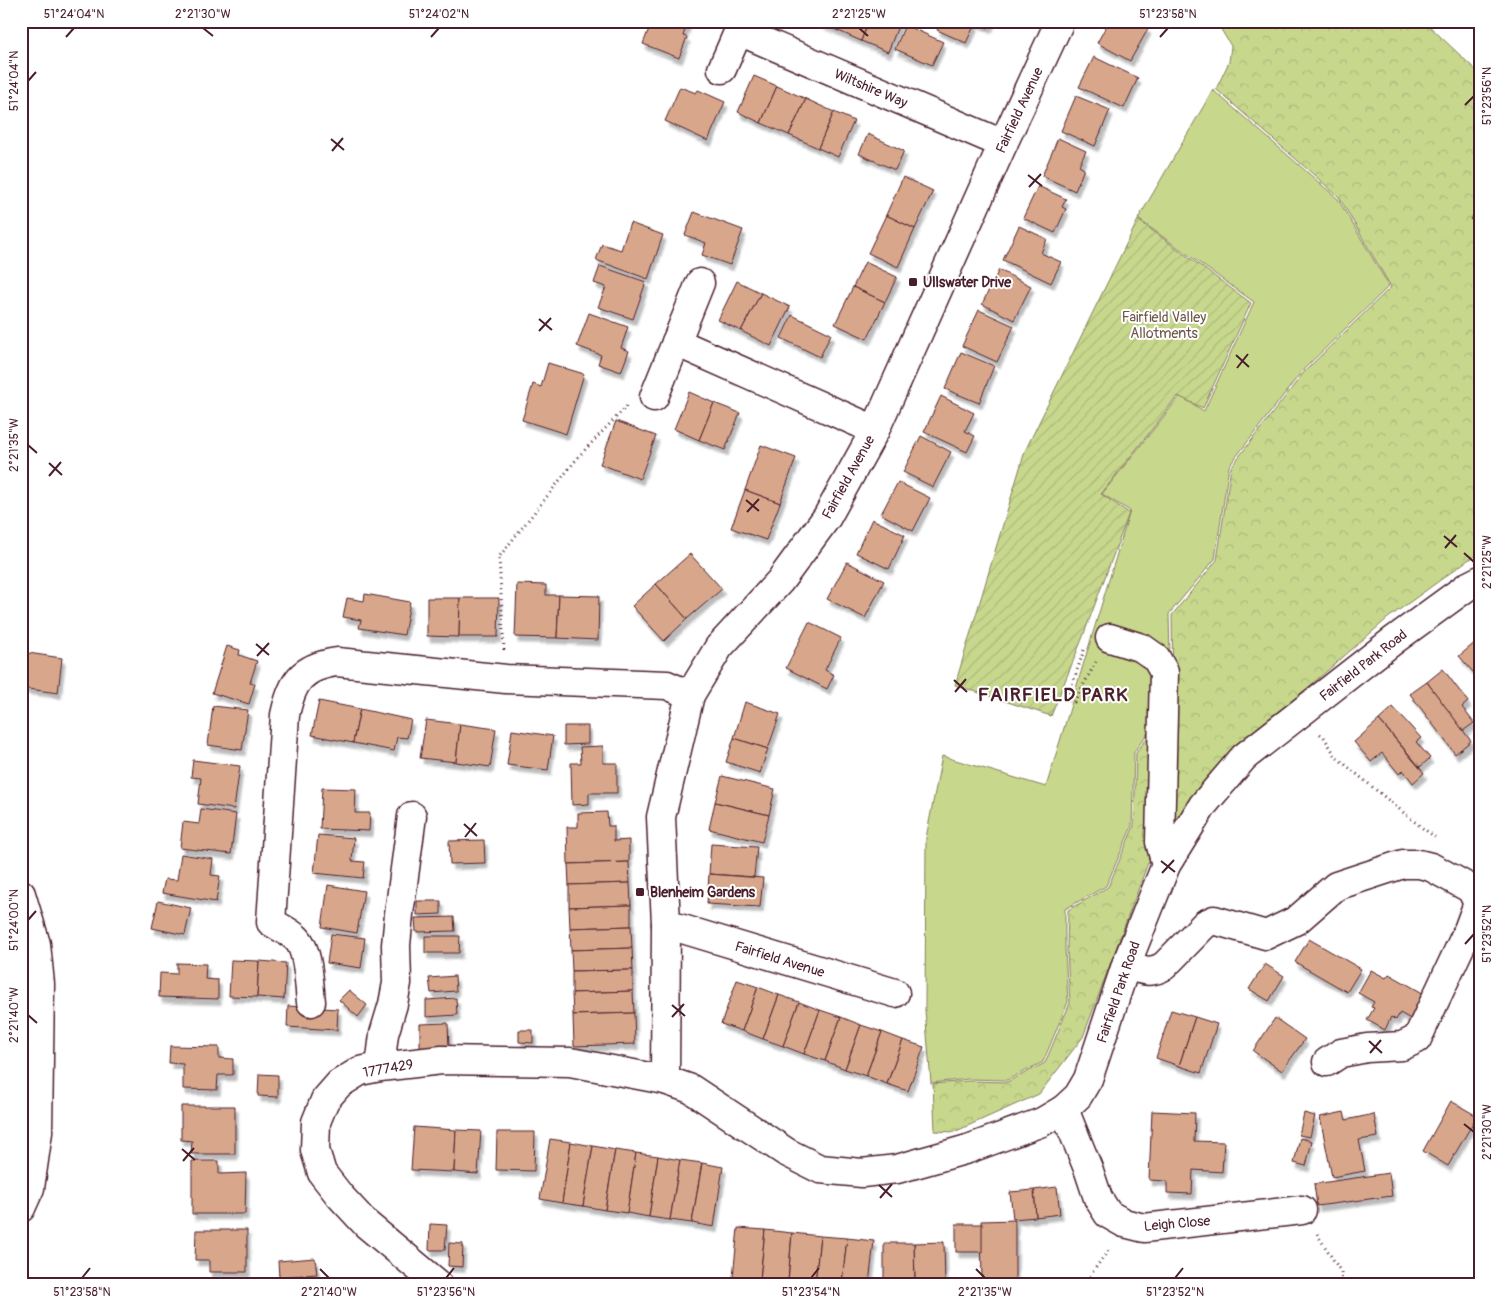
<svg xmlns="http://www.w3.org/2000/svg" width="1501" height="1305" font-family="Pangolin,sans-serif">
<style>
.grass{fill:#c7d88d;stroke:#887c5c}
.forest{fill:url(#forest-crowns);stroke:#887c5c}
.garden{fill:url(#garden-furrows);stroke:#887c5c}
.building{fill:#d8a78b;stroke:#4a1f2b;filter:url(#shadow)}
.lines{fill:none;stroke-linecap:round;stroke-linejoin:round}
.minor-casing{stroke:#4a1f2b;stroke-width:31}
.path{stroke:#4a1f2b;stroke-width:3;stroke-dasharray:1 4;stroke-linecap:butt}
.minor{stroke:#fff;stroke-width:28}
.ticks{fill:none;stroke:#4a1f2b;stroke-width:2}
.poi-dot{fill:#4a1f2b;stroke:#fff;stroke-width:2}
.labels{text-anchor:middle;stroke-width:4;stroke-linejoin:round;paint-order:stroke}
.street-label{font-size:14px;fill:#4a1f2b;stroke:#fff}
.poi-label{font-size:14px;font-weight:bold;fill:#4a1f2b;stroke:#fff;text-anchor:start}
.park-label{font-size:14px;fill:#705648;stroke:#fff}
.district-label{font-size:19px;font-weight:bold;letter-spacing:1px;fill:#4a1f2b;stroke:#fff}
.neatline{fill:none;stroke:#4a1f2b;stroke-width:2}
.ticks-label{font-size:12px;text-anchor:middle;fill:#4a1f2b}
</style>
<defs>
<pattern id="forest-crowns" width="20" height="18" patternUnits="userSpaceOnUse" patternTransform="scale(1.25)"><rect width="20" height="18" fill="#c7d88d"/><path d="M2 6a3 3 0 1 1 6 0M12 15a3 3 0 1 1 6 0" fill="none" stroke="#acb97a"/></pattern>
<pattern id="garden-furrows" width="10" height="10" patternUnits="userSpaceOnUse" patternTransform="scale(1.25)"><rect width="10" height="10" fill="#c7d88d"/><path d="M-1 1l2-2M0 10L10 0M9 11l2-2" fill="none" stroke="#acb97a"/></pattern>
<filter id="shadow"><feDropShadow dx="3" dy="5.5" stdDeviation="1" flood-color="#0004"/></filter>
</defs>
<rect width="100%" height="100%" fill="#fff"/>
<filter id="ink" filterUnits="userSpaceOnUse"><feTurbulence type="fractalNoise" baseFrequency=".02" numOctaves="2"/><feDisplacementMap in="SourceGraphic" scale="10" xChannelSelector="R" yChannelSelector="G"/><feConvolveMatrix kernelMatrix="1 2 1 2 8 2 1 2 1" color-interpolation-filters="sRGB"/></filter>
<g filter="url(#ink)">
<polygon class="grass" points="1213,90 1338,199 1389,286 1303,370 1229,466 1215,559 1169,614 1171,701 1134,752 1132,826 1106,886 1065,909 1065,950 1068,1002 1043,1062 1007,1080 968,1079 931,1083 925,1010 926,838 942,756 1046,787 1130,511 1102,494 1180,396 1204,411 1254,302 1138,219"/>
<polygon class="forest" points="1221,21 1424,21 1480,74 1480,554 1468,560 1388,618 1237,749 1203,791 1148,863 1083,1037 1039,1094 954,1132 935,1131 933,1084 968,1081 1007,1082 1045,1063 1070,1003 1067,950 1068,910 1108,887 1134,826 1136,753 1173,701 1172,615 1217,560 1231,467 1305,371 1391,287 1339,197 1216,89 1229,62 1231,46 1219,26"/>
<polygon class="garden" points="1138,220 1251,303 1203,408 1178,396 1101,494 1129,513 1082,639 1051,716 955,685 1025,451"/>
<g class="building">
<polygon points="652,21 688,21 683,36 687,37 679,58 643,44"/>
<polygon points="816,21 838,21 834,29"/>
<polygon points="838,21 869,21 861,41 834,29"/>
<polygon points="869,21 900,21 888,52 861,41"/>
<polygon points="941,21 992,21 988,28 976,22 966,43 937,30"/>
<polygon points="1109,21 1134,21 1148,29 1130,61 1097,43"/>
<polygon points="905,25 943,42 932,65 895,49"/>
<polygon points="1094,57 1138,78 1124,108 1079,87"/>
<polygon points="754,76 777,86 761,123 738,112"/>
<polygon points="777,86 806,99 789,135 761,123"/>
<polygon points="680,87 696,93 698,90 725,102 708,141 665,121"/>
<polygon points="1076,96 1110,110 1095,146 1061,131"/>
<polygon points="806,99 834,112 818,148 789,135"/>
<polygon points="834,112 854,121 838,157 818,148"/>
<polygon points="868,134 904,151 895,170 859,154"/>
<polygon points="1058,138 1086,151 1079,166 1084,169 1075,191 1042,176"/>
<polygon points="903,177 933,191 915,229 886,215"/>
<polygon points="1038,186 1066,199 1062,207 1066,209 1055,233 1023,218"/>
<polygon points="1480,208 1480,227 1470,219"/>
<polygon points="694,212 743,230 730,265 702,255 706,243 685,235"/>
<polygon points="886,215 915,229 898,267 868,253"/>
<polygon points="630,223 663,235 648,279 596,260 602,244 621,250"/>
<polygon points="1019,226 1047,239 1041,253 1061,262 1051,283 1003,260"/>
<polygon points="865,262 897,277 885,302 853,287"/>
<polygon points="600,266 646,282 633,319 598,307 606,287 594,283"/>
<polygon points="999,270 1031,286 1014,320 982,304"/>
<polygon points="737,281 761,293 741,331 718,320"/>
<polygon points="853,287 885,302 867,339 835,324"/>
<polygon points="761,293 790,307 771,346 741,331"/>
<polygon points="979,310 1014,326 997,362 962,346"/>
<polygon points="589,313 628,327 621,348 629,351 621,372 598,364 601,355 577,346"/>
<polygon points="792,315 831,334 820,357 781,338"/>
<polygon points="961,352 994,366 979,403 945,389"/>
<polygon points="548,363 584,374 566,434 522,420 533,384 541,387"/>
<polygon points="689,392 714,403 699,440 674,429"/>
<polygon points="941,396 974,413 965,431 975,436 967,452 924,432"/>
<polygon points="714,403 740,413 725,450 699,440"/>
<polygon points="616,421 656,436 640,479 600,464"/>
<polygon points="921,436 951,452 933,487 903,472"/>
<polygon points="761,445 796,458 780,503 745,490"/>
<polygon points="898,482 930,498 913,531 881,514"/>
<polygon points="745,490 780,503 766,540 731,528"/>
<polygon points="872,519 905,535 889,569 856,553"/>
<polygon points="690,554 722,589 687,619 656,584"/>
<polygon points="847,562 884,581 865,618 827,599"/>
<polygon points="517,584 546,585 546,595 559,595 557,638 515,637"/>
<polygon points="656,584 687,619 664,641 632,606"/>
<polygon points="365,594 410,602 404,635 359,628 361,620 343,617 347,598 364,601"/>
<polygon points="559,595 599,596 598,640 557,638"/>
<polygon points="427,598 460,598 459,637 427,636"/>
<polygon points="460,598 499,598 498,637 459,637"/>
<polygon points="809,622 841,638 825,670 834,675 827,689 786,668"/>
<polygon points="1476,642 1480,647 1480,680 1459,656"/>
<polygon points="227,646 240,650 239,655 257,661 250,683 255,684 249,704 212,693"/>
<polygon points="21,652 62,658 58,693 21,688"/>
<polygon points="1443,669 1468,702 1462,707 1474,723 1463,731 1427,682"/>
<polygon points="1427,682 1471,741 1455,754 1410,694"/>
<polygon points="319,701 360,709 353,743 312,735"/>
<polygon points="745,702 780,714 768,749 734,738"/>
<polygon points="213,706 248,710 242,750 208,745"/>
<polygon points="1393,707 1421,738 1416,742 1430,758 1420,767 1379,720"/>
<polygon points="360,709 411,720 407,738 397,737 394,751 353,743"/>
<polygon points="426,720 460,724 456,762 420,758"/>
<polygon points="1379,720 1424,773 1413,783 1403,770 1399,774 1382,753 1371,762 1354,742"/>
<polygon points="460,724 496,729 490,767 456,762"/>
<polygon points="564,726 588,726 588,744 564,745"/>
<polygon points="512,730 553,736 548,770 507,765"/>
<polygon points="734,738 768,749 760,773 726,762"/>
<polygon points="603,746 603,763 617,763 617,793 589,793 589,804 572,805 571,763 581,763 580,747"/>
<polygon points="193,760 240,766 234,809 198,804 201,778 191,777"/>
<polygon points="722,776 775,789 769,815 715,802"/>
<polygon points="322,788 356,789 355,813 370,813 369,831 320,829"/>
<polygon points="715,802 769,815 762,842 709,829"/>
<polygon points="201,809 236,814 231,854 180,848 183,822 199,824"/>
<polygon points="607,812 608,826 614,826 614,841 629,840 629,862 568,864 567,827 578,827 578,813"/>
<polygon points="318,835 354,838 352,861 365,862 363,878 314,873"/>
<polygon points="484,840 485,863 450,864 449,841"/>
<polygon points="711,844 757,847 754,877 709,874"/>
<polygon points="181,854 213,859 211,875 220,876 216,902 162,893 165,879 177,880"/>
<polygon points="629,862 630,883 569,885 568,864"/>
<polygon points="709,874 763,878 760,907 707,904"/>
<polygon points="630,883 631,905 569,907 569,885"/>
<polygon points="328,885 364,891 357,933 322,927"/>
<polygon points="158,901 191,908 185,935 152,928"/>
<polygon points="417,901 441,901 441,914 417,915"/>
<polygon points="631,905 631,926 570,928 569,907"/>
<polygon points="454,917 455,931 416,932 415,918"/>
<polygon points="631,926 632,948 571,950 570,928"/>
<polygon points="331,934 365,938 361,968 327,963"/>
<polygon points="425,936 460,936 459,953 425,953"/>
<polygon points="1309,939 1361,969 1347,992 1295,962"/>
<polygon points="632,948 633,970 572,971 571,950"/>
<polygon points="231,960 259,961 257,997 229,996"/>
<polygon points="259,961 286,963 284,999 257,997"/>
<polygon points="177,963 206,964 205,979 218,980 218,999 159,997 160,973 177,974"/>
<polygon points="1265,964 1284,976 1269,1001 1249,989"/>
<polygon points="633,970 633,991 572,993 572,971"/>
<polygon points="1371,970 1386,978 1389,974 1428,996 1414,1021 1400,1013 1396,1020 1391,1017 1385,1030 1367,1020 1374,1008 1371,1007 1374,1002 1358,993"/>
<polygon points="455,976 456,991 431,993 429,978"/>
<polygon points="737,980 758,987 742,1031 721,1024"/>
<polygon points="758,987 779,995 763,1039 742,1031"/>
<polygon points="349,990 367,1005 358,1017 339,1000"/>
<polygon points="633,991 634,1013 573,1015 572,993"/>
<polygon points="779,995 799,1002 783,1046 763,1039"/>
<polygon points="456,998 457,1015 426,1017 426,1000"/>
<polygon points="799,1002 820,1010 804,1054 783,1046"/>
<polygon points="288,1006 338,1009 337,1030 287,1027"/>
<polygon points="820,1010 841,1017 825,1061 804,1054"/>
<polygon points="1171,1010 1195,1017 1179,1066 1156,1058"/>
<polygon points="634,1013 635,1044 574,1046 573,1015"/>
<polygon points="841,1017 861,1025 845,1069 825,1061"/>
<polygon points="1195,1017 1217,1024 1201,1073 1179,1066"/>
<polygon points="1275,1018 1305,1039 1282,1071 1253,1051"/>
<polygon points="448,1023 449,1048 420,1048 420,1024"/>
<polygon points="861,1025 882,1032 866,1076 845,1069"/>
<polygon points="519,1030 533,1030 533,1043 519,1042"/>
<polygon points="882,1032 903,1040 887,1084 866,1076"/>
<polygon points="903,1040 924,1047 908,1091 887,1084"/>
<polygon points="170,1046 219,1047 219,1058 233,1059 233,1075 218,1075 217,1090 183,1089 183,1064 169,1063"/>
<polygon points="259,1074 278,1075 278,1097 258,1096"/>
<polygon points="1451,1101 1477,1116 1448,1166 1423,1151"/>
<polygon points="181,1106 235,1106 235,1154 191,1154 192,1141 181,1140"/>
<polygon points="1152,1111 1195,1113 1194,1141 1224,1142 1222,1172 1193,1170 1192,1194 1167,1193 1167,1181 1149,1180"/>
<polygon points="1344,1112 1346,1120 1374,1114 1378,1137 1359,1140 1365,1171 1332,1177 1320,1117"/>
<polygon points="1304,1113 1315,1116 1310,1137 1299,1135"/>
<polygon points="414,1127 456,1130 454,1172 411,1170"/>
<polygon points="456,1130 481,1131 478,1174 454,1172"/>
<polygon points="497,1132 535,1132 534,1171 496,1170"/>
<polygon points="1300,1138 1312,1141 1306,1166 1294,1163"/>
<polygon points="550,1139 571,1142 562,1203 540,1199"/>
<polygon points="571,1142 593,1146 583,1206 562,1203"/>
<polygon points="593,1146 615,1150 605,1210 583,1206"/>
<polygon points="615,1150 636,1153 627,1213 605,1210"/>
<polygon points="636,1153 658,1156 649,1217 627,1213"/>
<polygon points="658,1156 680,1160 670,1220 649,1217"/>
<polygon points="680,1160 702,1163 692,1223 670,1220"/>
<polygon points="192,1161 219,1161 219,1174 246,1173 245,1214 192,1214"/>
<polygon points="702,1163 723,1167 714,1227 692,1223"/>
<polygon points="1389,1173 1392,1196 1317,1206 1314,1184"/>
<polygon points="1057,1187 1060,1214 1036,1217 1034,1190"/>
<polygon points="1034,1190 1036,1217 1013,1219 1010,1192"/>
<polygon points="1015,1220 1015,1284 982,1284 981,1221"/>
<polygon points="430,1224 447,1225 445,1250 429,1250"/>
<rect x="956" y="1224" width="26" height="28"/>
<polygon points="738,1228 765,1230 760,1280 733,1277"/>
<polygon points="196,1230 247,1230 247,1272 209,1272 209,1260 195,1260"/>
<polygon points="765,1230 792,1233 788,1282 760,1280"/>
<polygon points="792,1233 820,1236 815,1284 788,1282"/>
<polygon points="820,1236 847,1238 842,1284 815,1284"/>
<polygon points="847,1238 874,1241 869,1284 842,1284"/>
<polygon points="944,1242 945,1284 915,1284 914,1243"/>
<polygon points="449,1243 463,1244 462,1267 448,1266"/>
<polygon points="884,1243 914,1243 915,1284 884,1284"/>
<polygon points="315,1258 317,1274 279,1277 278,1261"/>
<polygon points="328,1279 328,1284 297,1284 297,1280"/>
</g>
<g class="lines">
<g class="minor-casing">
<g id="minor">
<polyline points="739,31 1003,144"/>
<polyline points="722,69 743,21"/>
<polyline points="676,342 875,430"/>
<polyline points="654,397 700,283"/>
<polyline points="1110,638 1142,648 1156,658 1164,672 1160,842 1166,865"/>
<polyline points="21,894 36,944 40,984 38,1132 30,1188 21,1208"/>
<polyline points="666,924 895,993"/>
<path d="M1126 965C1141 969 1149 975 1164 966L1205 924 1214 920 1266 935 1297 920 1336 886 1403 864H1419L1431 867 1471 889 1478 903 1468 930 1417 1039 1402 1046 1367 1048 1341 1053 1327 1062"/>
<path d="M311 1002C309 985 309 948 295 937 288 931 279 927 271 922L285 715C292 682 301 667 337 662L506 679 667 685 690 695"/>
<polyline points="380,1067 384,1034 393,1004 397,983 396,945 399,914 412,816"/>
<polyline points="665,1080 666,924 661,817 690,695 719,647 780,581 827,517 875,430 1003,144 1060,21"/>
<polyline points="1064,1109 1089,1171 1098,1198 1108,1214 1124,1223 1144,1228 1302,1210"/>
<polyline points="438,1284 366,1224 340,1196 322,1173 315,1150 316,1122 325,1100 339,1084 360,1071 380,1067 442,1060 570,1062 665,1080 691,1089 786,1152 820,1169 862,1173 897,1169 968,1149 1042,1122 1064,1109 1078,1096 1088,1079 1126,965 1166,865 1203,805 1244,757 1394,640 1468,586 1480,580"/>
</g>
</g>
<g class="path">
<polyline points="504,650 499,557 579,456 627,406"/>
<polyline points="1084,650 1067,700 1074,702 1096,662"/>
<polyline points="1320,734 1324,737 1336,757 1421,827 1435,837"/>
<polyline points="1317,1234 1341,1272 1342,1284"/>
<polyline points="1084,1284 1110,1248"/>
</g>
<use href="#minor" class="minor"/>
</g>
</g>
<path class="ticks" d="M203 28 213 36M859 28 868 36M66 37 74 28M431 37 439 28M1160 37 1168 28M28 81 36 72M1465 105 1474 96M331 139 344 150M332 151 343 138M1028 175 1042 186M1029 187 1041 174M539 319 552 330M539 331 551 318M1236 355 1249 367M1237 368 1248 354M28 445 37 453M49 463 62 475M49 476 61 462M746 500 759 511M747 512 759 499M1444 536 1457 547M1445 548 1456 535M1464 553 1474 562M256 644 269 655M257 656 269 643M954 680 967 692M955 692 966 679M464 824 477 836M465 837 476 823M1161 861 1175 872M1162 873 1174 860M28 920 36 911M1465 944 1474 934M672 1005 685 1016M28 1015 37 1023M672 1017 684 1004M1369 1041 1382 1053M1370 1053 1381 1040M1464 1124 1474 1132M182 1149 195 1160M183 1161 194 1148M879 1185 892 1197M880 1198 892 1184M320 1269 329 1278M976 1269 985 1278M82 1278 90 1268M446 1278 454 1268M811 1278 819 1268M1175 1278 1183 1268"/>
<g class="poi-dot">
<rect x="908" y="277" width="10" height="10" rx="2.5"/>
<rect x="635" y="887" width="10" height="10" rx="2.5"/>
</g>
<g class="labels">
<g class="street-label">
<text transform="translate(871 88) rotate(23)" y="5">Wiltshire Way</text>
<text transform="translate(1019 110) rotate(-65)" y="5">Fairfield Avenue</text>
<text transform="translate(848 477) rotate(-61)" y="5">Fairfield Avenue</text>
<text transform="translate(1363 665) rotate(-38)" y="5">Fairfield Park Road</text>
<text transform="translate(780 959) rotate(17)" y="5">Fairfield Avenue</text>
<text transform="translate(1118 992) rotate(-71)" y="5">Fairfield Park Road</text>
<text transform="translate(388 1068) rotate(-10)" y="5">1777429</text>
<text transform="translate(1177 1223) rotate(-5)" y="5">Leigh Close</text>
</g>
<g class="poi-label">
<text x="923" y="287">Ullswater Drive</text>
<text x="650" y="897">Blenheim Gardens</text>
</g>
<g class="park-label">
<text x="1164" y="322">Fairfield Valley<tspan x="1164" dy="16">Allotments</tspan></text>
</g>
<g class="district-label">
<text x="1053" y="701">FAIRFIELD PARK</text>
</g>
</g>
<rect width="1501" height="1305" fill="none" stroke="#fff" stroke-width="55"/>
<rect x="28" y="28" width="1446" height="1250" class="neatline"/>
<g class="ticks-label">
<text x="74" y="18">51°24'04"N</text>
<text x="203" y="18">2°21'30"W</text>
<text x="439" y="18">51°24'02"N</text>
<text x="859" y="18">2°21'25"W</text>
<text x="1168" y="18">51°23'58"N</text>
<text transform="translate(14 81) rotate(-90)" y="4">51°24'04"N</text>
<text transform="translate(1487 96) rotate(-90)" y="4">51°23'56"N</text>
<text transform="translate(14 445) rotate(-90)" y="4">2°21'35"W</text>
<text transform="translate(1487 562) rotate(-90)" y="4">2°21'25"W</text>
<text transform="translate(14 920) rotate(-90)" y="4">51°24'00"N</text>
<text transform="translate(1487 934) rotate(-90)" y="4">51°23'52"N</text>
<text transform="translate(14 1015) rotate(-90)" y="4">2°21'40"W</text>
<text transform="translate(1487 1132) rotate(-90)" y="4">2°21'30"W</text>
<text x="82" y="1296">51°23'58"N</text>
<text x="329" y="1296">2°21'40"W</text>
<text x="446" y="1296">51°23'56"N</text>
<text x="811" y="1296">51°23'54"N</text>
<text x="985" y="1296">2°21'35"W</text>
<text x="1175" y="1296">51°23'52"N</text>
</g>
</svg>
